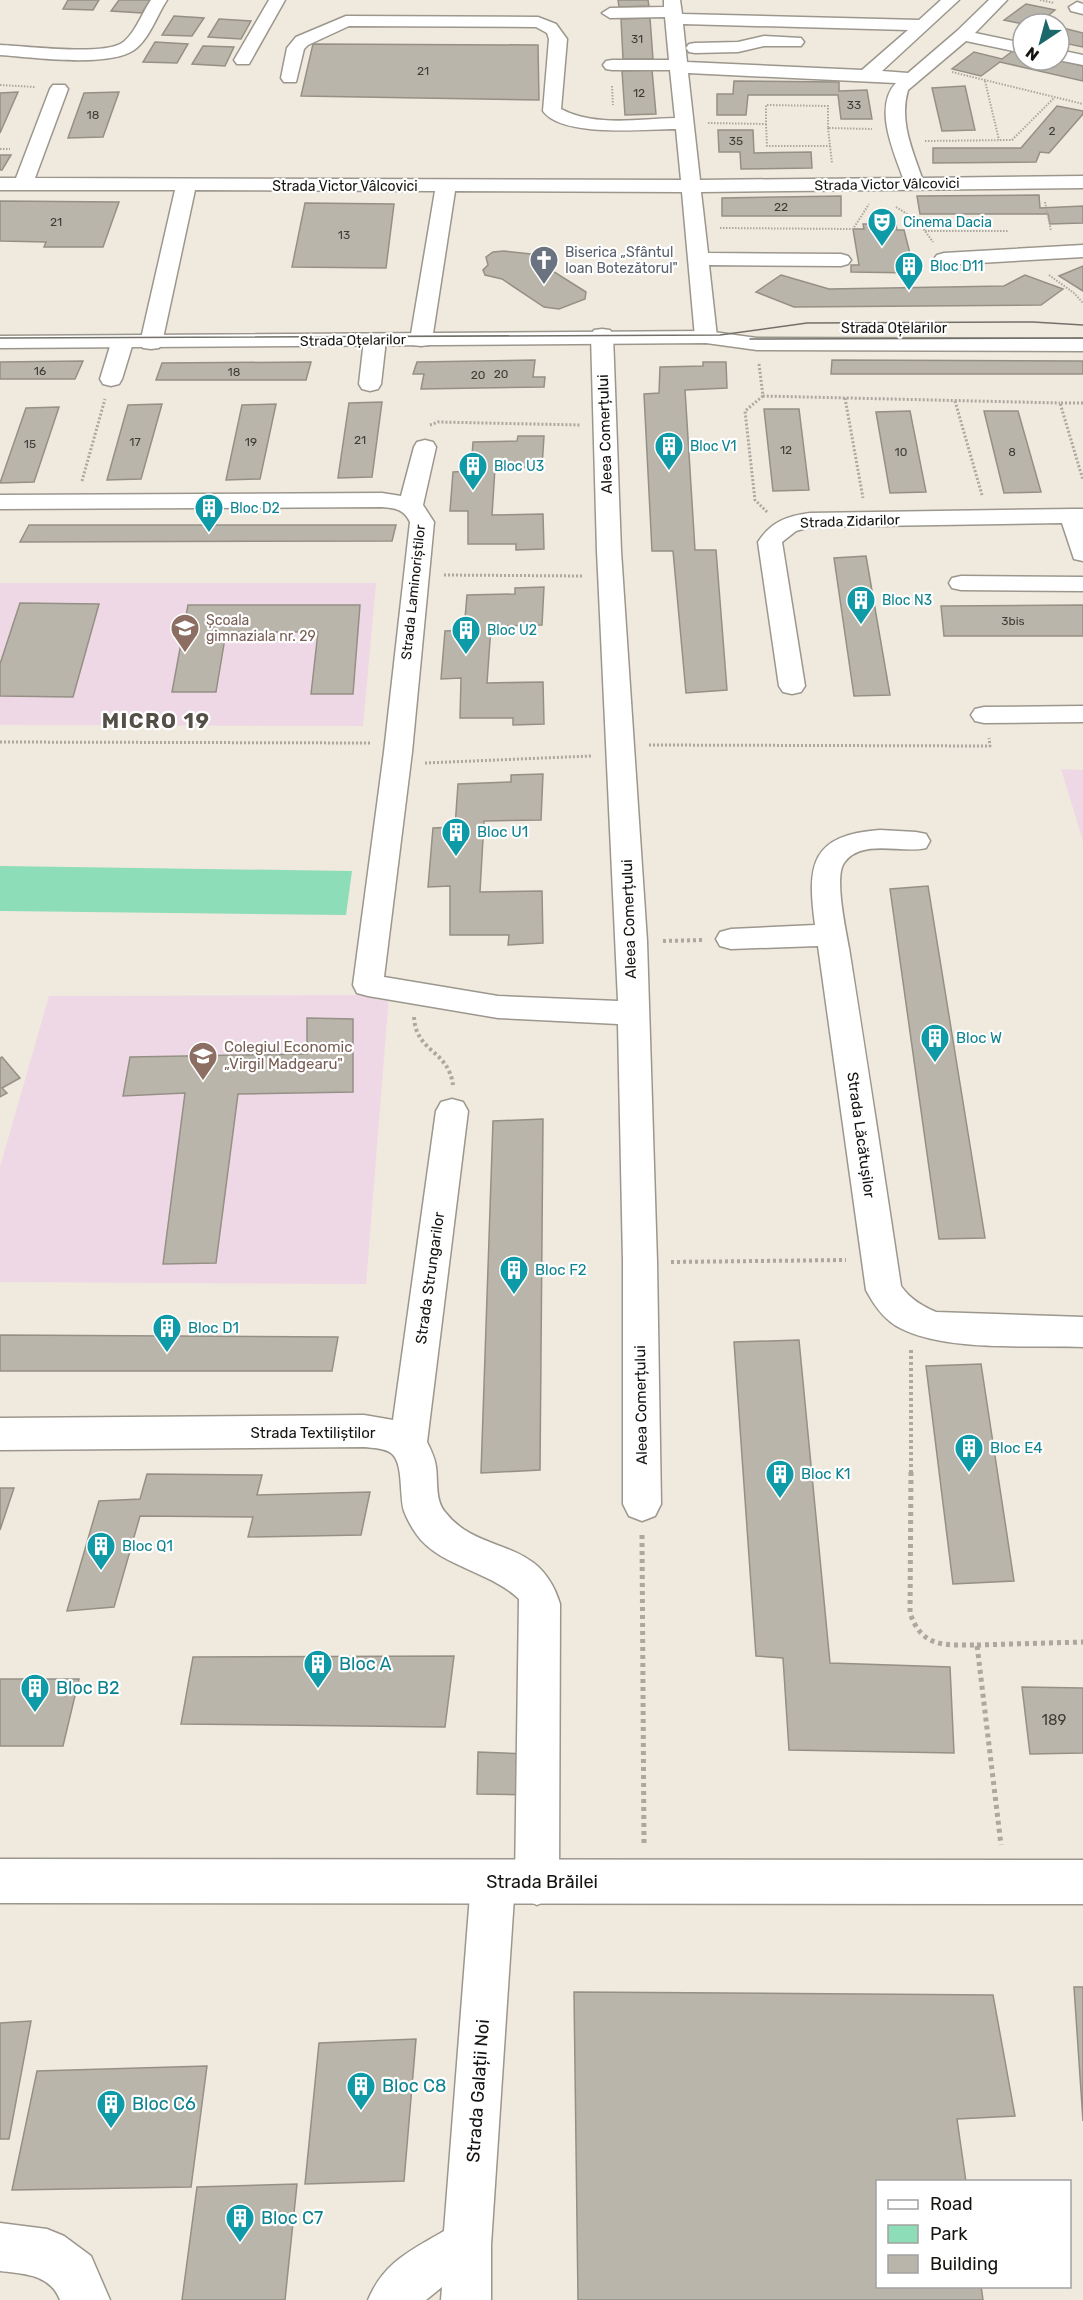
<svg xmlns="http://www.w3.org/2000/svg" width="1083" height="2300" font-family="Rubik,sans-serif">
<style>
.education{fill:#efd8e5}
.green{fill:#8cddb8}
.building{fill:#bab5aa;stroke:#959085;stroke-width:1.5}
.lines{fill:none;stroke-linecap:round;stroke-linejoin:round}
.minor-casing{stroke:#9c978d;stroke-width:3}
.major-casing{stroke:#9c978d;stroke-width:3}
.path-far3{stroke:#aca79f;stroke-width:2;stroke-dasharray:1.5 1.5;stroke-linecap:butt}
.path-far2{stroke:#aca79f;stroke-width:3;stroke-dasharray:2 2;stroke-linecap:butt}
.path-far1{stroke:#aca79f;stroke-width:4;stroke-dasharray:3 3;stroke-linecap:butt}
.path{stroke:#aca79f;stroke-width:5;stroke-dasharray:4 4;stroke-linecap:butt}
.minor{fill:#fff;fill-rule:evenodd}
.major{fill:#fff;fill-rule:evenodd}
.tram{stroke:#737069;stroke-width:1.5}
.labels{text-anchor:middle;stroke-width:4.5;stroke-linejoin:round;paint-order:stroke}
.number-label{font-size:12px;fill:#3f3c37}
.far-street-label{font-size:14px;fill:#161411;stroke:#fff}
.far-culture-label{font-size:14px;fill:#0d838f;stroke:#fff;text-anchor:start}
.far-worship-label{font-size:14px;fill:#5b616d;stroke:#fff;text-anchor:start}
.far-education-label{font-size:14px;fill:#785e54;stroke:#fff;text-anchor:start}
.street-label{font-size:15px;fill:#161411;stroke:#fff}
.culture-label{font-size:15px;fill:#0d838f;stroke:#fff;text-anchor:start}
.education-label{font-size:15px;fill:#785e54;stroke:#fff;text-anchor:start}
.near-number-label{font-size:15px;fill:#3f3c37}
.near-culture-label{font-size:18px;fill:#0d838f;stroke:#fff;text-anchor:start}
.near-street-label{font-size:18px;fill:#161411;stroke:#fff}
.district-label{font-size:21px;font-weight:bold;letter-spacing:1.5px;fill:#544f46;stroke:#fff}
</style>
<rect width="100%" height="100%" fill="#efe9de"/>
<g class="education">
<polygon points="0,583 376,583 363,726 0,725"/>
<polygon points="1061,769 1083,770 1083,841"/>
<polygon points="389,995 366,1284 0,1282 0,1167 49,996"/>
</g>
<polygon class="green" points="0,866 352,871 346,915 3,911 0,911"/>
<g class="building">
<polygon points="68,0 99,0 93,10 63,9"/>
<polygon points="119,0 150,0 142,13 111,11"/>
<polygon points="618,0 648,0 649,6 619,7"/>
<polygon points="1026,4 1055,10 1039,23 1045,24 1023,24 1004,20"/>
<polygon points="174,16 204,18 192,36 162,35"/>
<polygon points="650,18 653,59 623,59 621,19"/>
<polygon points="219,19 251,21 241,39 208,37"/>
<polygon points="1059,27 1083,33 1083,47 1059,42"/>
<polygon points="155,42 188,44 177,63 143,62"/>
<polygon points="313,44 538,45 539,100 301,96"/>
<polygon points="203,46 234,47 225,66 192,64"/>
<polygon points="1014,50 1023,52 1023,60 1058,60 1083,66 1083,81 1000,62 981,76 952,69 974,52 1002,59"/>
<polygon points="652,70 656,114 625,115 622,71"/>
<polygon points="734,81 839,82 839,91 867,90 872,119 841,119 838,95 748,95 746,115 717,115 717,94 733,94"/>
<polygon points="965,86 975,130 942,131 932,88"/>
<polygon points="18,92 0,133 0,93"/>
<polygon points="119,92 103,137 68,138 84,93"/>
<polygon points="1057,106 1083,111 1083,114 1049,153 1040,152 1036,162 933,163 933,148 1021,148"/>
<polygon points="718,130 753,130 754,153 811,152 812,168 741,169 740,152 719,152"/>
<polygon points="0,155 11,155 2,170 0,170"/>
<polygon points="1039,195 1040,208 1083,206 1083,223 1050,224 1048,214 920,214 917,196"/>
<polygon points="841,196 841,216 722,216 722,198"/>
<polygon points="0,201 119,202 103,247 44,247 46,242 0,241"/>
<polygon points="305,203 394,204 386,268 292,267"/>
<polygon points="863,224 896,224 897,230 904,230 915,273 851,272 851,265 859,265 853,229 864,229"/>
<polygon points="504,251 540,255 544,260 543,265 586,292 585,299 559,309 544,307 502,279 485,275 483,270 488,265 486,257 493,252"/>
<polygon points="1083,266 1083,291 1059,276"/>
<polygon points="781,275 829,289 1004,286 1025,275 1063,289 1041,305 794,307 756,292"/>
<polygon points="535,360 533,377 545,377 544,387 421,389 424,374 413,374 417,362"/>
<polygon points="832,360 1083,361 1083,374 831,374"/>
<polygon points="83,361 75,379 0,379 0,362"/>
<polygon points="311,362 306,380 156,380 162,363"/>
<polygon points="703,362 726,362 727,388 685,390 695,550 716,550 727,690 686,693 673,551 652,551 644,394 659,393 660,367 703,366"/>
<polygon points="382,402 372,477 338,478 349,403"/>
<polygon points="162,404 141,479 107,480 128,405"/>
<polygon points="276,404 260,479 226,480 242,405"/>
<polygon points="59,407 34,482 0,483 26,408"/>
<polygon points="764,409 799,409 809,490 773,491"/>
<polygon points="910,411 926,492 890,493 876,412"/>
<polygon points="984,411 1018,411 1041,492 1004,493"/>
<polygon points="518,436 544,436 542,467 495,468 492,515 543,514 544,549 516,550 516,544 468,544 468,511 450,511 453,472 471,471 473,442 517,441"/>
<polygon points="29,525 396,525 392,541 20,542"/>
<polygon points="866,556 890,695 854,696 834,558"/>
<polygon points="544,587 542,625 491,626 487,683 543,682 544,724 513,725 513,718 460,718 461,678 441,679 445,631 464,630 467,595 515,594 515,588"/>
<polygon points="20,603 99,604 73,697 0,696 0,664"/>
<polygon points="188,605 360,605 353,694 311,694 318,632 226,632 216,692 172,692"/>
<polygon points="1083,605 1083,636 944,636 941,606"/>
<polygon points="543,774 541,820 484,821 480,892 542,891 543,943 508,945 509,935 450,935 450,886 428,887 433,828 455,827 458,784 511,782 511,775"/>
<polygon points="928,886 985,1238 939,1239 890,889"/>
<polygon points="307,1018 353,1019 353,1092 238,1094 216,1263 163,1264 185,1093 123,1096 130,1057 307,1054"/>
<polygon points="2,1057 20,1078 2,1088 7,1093 0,1097 0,1058"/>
<polygon points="543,1119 540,1470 481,1473 493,1121"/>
<polygon points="0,1335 338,1337 332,1371 0,1371"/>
<polygon points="799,1340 830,1663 950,1667 954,1753 789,1750 783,1658 756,1656 734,1342"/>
<polygon points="981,1364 1014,1581 953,1584 926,1366"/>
<polygon points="147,1474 262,1475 257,1495 370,1492 361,1535 248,1537 253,1517 140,1516 114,1607 67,1611 99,1501 140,1499"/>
<polygon points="0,1488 14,1488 0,1530"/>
<polygon points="454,1656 445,1727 181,1724 193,1657"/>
<polygon points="0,1679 79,1679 63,1746 0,1746"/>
<polygon points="1022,1687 1083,1688 1083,1753 1030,1754"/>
<polygon points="478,1752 531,1754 530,1795 477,1794"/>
<polygon points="1074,1987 1083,1987 1083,2121"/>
<polygon points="574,1992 993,1995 1015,2116 957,2119 966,2182 878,2182 878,2286 981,2286 983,2300 578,2300"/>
<polygon points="31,2021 9,2139 0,2139 0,2023"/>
<polygon points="416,2039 404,2181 305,2184 319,2043"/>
<polygon points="207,2066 191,2187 12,2190 37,2071"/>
<polygon points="297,2184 285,2300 182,2300 197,2187"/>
</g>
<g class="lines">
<g class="minor-casing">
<g id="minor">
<path d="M151 0H167C157 15 149 40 134 50 107 68 32 57 0 55V45C27 46 101 56 122 43 135 34 142 13 151 0Z"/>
<polygon points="269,0 285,0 249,64 237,64 234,60"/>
<path d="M664 0H680L682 14 919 20 941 0H959L882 71 908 73 957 31 989 0H1007L975 33 1023 43V53L966 41 908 90C899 121 912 149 922 178L1083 176V188L701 192 708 253 841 254 848 256 851 260 848 264 841 266 709 265 717 337 714 342 706 343 698 342 695 337 682 192 455 191 432 340 429 345 421 346 413 345 410 340 435 191 195 190 162 343 159 348 151 349 143 348 140 343 175 190H0V178H16L50 89 53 85H65L68 89 35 178 681 180 676 129C646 129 562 138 543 111L549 39 547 33 536 27 349 26 308 45 304 49 296 82H284L281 78 287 48 296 37 346 16 538 17 556 24 567 39 561 109C595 127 638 119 675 118L670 70H612L606 69 603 65 606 61 612 60H669L665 17 610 18 602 13 610 8 664 7ZM683 24 908 30 862 70 687 62ZM688 73 896 83C873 107 894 152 903 178L700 180Z"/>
<polygon points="1077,2 1083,4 1083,14 1071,11 1069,7"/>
<polygon points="764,36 801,38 804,42 801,46 764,46 738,52 695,53 689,52 686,48 689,44 695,43 738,42"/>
<polygon points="1059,50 1083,55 1083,65 1058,60"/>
<polygon points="1083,245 1083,257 944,265 937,263 934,259 937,255 944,253"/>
<path d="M602 329 610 330 613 335 621 551 647 941 657 1262 661 1504 655 1516 642 1521 629 1516 623 1504V1262L618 1024 498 1018 368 996 357 993 353 985 384 752 410 522C404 509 395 508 382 507L0 509V495L382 493 401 496 414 447 417 442 425 440 433 442 436 447 423 505 434 522 412 752 384 977 498 996 618 1001 597 551 591 335 594 330Z"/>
<polygon points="375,334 383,335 386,340 381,384 378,389 370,391 362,389 359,384 364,340 367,335"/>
<polygon points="122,337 130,338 133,343 122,379 119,384 111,386 103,384 100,379 111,343 114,338"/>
<path d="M1073 509H1083V561L1074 559 1062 523 810 527 796 531 782 542 805 686 801 692 792 694 783 692 779 686 758 542C771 522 787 516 810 513Z"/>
<polygon points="961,576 1083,577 1083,591 961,590 952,588 949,583 952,578"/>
<polygon points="1083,706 1083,722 984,723 975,721 971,715 975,709 984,707"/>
<path d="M880 830 916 832 926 834 930 841 926 848C902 854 861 838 844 863 834 877 846 931 849 948 867 1061 884 1173 901 1286 910 1299 922 1306 936 1312L1083 1317V1347C1030 1345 946 1352 900 1328 884 1320 874 1305 866 1290L818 946 731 949 720 946 716 939 720 932 731 929 815 925C807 865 810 835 880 830Z"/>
<path d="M452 1099 463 1102 468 1111 427 1442C431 1450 435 1458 436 1467 438 1482 435 1500 445 1512 480 1557 539 1535 560 1604L559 1883 552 1898 537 1905 522 1898 515 1883 519 1599C490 1571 439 1566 417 1535 412 1528 407 1519 404 1511 399 1496 404 1462 391 1453 384 1448 373 1448 364 1447L0 1450V1418L364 1415 393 1420 436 1111 441 1102Z"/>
<path d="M493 1860 508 1867 515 1882 491 2245V2300H441L442 2287 426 2300H368C384 2262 410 2251 444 2231L471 1882 478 1867Z"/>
<path d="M0 2223 47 2229 64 2236 91 2256 110 2300H60C50 2274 24 2274 0 2271Z"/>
</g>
</g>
<g class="major-casing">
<g id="major">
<polygon points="706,331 757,338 1083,339 1083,351 757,350 706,343 0,348 0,336"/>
<polygon points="0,1859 1083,1860 1083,1904 0,1903"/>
</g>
</g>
<g class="path-far3">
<polyline points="1040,0 1054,3"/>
<polyline points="952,72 1083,104"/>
<polyline points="985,81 999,140"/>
<polyline points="0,85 35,87"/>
<polyline points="612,86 613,105"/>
<polyline points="708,123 766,124 766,105 828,106 828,128 872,129"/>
<polyline points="766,124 767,146 830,146"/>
<polyline points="828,128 832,163"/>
<polyline points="925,141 1012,140 1054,98"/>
<polyline points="0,149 10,149"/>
<polyline points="1045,202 1051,231"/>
<polyline points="896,207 917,220 933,242"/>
<polyline points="720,228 853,229 869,204"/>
<polyline points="925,231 1009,231"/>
<polyline points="1049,275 1074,293 1083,303"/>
</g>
<g class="path-far2">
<polyline points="759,364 763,396 1060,403"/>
<polyline points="763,396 745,411 755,500 768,513"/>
<polyline points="845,398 863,498"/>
<polyline points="955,401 982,495"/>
<polyline points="1083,403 1060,403 1083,480"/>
<polyline points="430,425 438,422 580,425"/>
<polyline points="82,481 105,399"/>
<polyline points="444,575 583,576"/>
<polyline points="0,742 371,743"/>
<polyline points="649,745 990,746 989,738"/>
<polyline points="425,763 591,756"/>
</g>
<g class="path-far1">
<polyline points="663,941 704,940"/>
<path d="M414 1017C416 1053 448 1049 453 1085"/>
<polyline points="671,1262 846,1260"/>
<polyline points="911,1473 911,1348"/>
</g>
<g class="path">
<path d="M911 1472 910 1613C922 1648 944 1645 977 1645L1001 1845"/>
<polyline points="642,1535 644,1846"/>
<polyline points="977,1645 1083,1642"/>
</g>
<use href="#minor" class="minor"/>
<use href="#major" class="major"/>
<g class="tram">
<polyline points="0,338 720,335 807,323 1033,322 1083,325"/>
<polyline points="750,339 1083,338"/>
</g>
</g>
<defs>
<g id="theatre-pin" transform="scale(1.5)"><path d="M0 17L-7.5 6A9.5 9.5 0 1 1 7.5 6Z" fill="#0f9aa8" stroke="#fff"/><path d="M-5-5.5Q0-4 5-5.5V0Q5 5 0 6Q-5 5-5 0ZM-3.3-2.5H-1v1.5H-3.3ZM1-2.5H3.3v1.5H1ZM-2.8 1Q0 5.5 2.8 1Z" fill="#fff"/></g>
<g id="church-pin" transform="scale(1.5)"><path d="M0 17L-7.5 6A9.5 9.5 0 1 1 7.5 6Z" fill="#6b7280" stroke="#fff"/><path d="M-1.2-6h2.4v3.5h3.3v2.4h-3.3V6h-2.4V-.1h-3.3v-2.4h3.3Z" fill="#fff"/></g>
<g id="building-pin" transform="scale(1.5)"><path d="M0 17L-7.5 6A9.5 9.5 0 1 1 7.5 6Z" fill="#0f9aa8" stroke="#fff"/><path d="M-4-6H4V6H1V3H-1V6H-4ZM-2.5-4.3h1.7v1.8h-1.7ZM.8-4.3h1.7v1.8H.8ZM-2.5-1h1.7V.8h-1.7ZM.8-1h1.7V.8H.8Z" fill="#fff"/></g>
<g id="school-pin" transform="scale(1.5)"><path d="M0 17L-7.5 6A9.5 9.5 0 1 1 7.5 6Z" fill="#8d6e63" stroke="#fff"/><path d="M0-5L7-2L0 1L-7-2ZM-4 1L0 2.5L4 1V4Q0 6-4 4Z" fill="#fff"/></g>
<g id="university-pin" transform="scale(1.5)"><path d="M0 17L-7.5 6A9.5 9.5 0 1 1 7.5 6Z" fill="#8d6e63" stroke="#fff"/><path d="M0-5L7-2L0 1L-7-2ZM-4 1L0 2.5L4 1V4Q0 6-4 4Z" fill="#fff"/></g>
</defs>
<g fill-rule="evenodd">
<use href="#theatre-pin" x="882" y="222"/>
<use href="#church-pin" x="544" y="260"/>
<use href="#building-pin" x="909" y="266"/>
<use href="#building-pin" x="669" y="446"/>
<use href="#building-pin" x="473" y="466"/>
<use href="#building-pin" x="209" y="508"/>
<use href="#building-pin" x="861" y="600"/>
<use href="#school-pin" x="185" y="628"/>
<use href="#building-pin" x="466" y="630"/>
<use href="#building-pin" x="456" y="832"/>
<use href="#building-pin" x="935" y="1038"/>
<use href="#university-pin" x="203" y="1056"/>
<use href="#building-pin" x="514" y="1270"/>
<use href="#building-pin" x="167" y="1328"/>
<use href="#building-pin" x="969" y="1448"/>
<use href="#building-pin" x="780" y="1474"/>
<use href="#building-pin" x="101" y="1546"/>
<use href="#building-pin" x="318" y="1664"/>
<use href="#building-pin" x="35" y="1688"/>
<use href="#building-pin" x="361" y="2086"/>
<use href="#building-pin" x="111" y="2104"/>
<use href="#building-pin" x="240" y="2218"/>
</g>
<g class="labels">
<g class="number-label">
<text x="637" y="43">31</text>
<text x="423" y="75">21</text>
<text x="639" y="97">12</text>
<text x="854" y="109">33</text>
<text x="93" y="119">18</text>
<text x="1052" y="135">2</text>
<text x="736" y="145">35</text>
<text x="781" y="211">22</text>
<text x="56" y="226">21</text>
<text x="344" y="239">13</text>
<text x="40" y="375">16</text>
<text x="234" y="376">18</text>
<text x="501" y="378">20</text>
<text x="478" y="379">20</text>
<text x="360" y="444">21</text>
<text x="135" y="446">17</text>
<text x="251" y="446">19</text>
<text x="30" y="448">15</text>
<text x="786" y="454">12</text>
<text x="901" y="456">10</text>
<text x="1012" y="456">8</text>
<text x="1013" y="625">3bis</text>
</g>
<g class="far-street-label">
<text transform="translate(887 184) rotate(-1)" y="5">Strada Victor Vâlcovici</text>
<text x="345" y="191">Strada Victor Vâlcovici</text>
<text x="894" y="333">Strada Oțelarilor</text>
<text transform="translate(353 340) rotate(-1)" y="5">Strada Oțelarilor</text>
<text transform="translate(850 521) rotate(-2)" y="5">Strada Zidarilor</text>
<text transform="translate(413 592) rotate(-84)" y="5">Strada Laminoriștilor</text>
</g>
<g class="far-culture-label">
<text x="903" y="227">Cinema Dacia</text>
<text x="930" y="271">Bloc D11</text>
<text x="690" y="451">Bloc V1</text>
<text x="494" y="471">Bloc U3</text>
<text x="230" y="513">Bloc D2</text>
<text x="882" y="605">Bloc N3</text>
<text x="487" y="635">Bloc U2</text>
</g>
<g class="far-worship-label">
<text x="565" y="257">Biserica „Sfântul<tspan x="565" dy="16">Ioan Botezătorul"</tspan></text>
</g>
<g class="far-education-label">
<text x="206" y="625">Școala<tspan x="206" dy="16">gimnaziala nr. 29</tspan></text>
</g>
<g class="street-label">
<text transform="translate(605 434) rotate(-92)" y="5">Aleea Comerțului</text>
<text transform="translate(629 919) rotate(-92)" y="5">Aleea Comerțului</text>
<text transform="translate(861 1135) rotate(82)" y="5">Strada Lăcătușilor</text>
<text transform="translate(430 1278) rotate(-82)" y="5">Strada Strungarilor</text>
<text transform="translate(641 1405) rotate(-91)" y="5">Aleea Comerțului</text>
<text x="313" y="1438">Strada Textiliștilor</text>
</g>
<g class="culture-label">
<text x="477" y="837">Bloc U1</text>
<text x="956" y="1043">Bloc W</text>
<text x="535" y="1275">Bloc F2</text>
<text x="188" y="1333">Bloc D1</text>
<text x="990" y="1453">Bloc E4</text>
<text x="801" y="1479">Bloc K1</text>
<text x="122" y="1551">Bloc Q1</text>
</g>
<g class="education-label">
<text x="224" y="1052">Colegiul Economic<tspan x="224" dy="17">„Virgil Madgearu"</tspan></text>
</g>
<g class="near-number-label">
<text x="1054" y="1725">189</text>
</g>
<g class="near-culture-label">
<text x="339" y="1670">Bloc A</text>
<text x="56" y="1694">Bloc B2</text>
<text x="382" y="2092">Bloc C8</text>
<text x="132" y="2110">Bloc C6</text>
<text x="261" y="2224">Bloc C7</text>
</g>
<g class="near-street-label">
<text x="542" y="1888">Strada Brăilei</text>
<text transform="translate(478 2091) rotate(-86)" y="6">Strada Galații Noi</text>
</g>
<g class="district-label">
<text x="156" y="728">MICRO 19</text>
</g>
</g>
<rect x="876" y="2180" width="195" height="108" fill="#ffffff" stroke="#a2a1a0" stroke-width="1.5"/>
<rect x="888" y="2200" width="30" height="9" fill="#ffffff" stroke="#a2a1a0" stroke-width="1.5"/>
<text x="930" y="2210" font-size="18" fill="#161411">Road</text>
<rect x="888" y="2225" width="30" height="18" fill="#8cddb8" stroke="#a2a1a0" stroke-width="1.5"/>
<text x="930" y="2240" font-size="18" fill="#161411">Park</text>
<rect x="888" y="2255" width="30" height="18" fill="#bab5aa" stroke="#a2a1a0" stroke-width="1.5"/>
<text x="930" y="2270" font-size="18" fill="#161411">Building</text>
<g transform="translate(1041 42) rotate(216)"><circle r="28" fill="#ffffff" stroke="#a2a1a0" stroke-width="1.5"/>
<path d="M0-4.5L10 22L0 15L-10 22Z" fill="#1b686b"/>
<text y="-9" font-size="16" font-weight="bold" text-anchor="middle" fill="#161411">N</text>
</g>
</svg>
